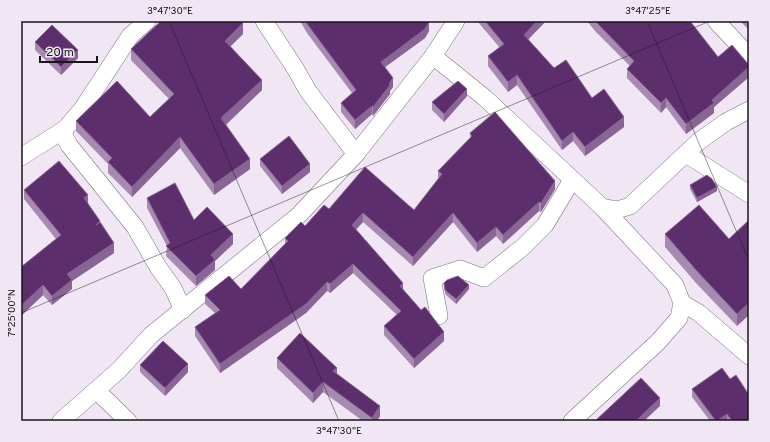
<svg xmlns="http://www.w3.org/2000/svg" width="770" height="442" font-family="Overpass,sans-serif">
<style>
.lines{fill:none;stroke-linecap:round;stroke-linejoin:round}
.minor-casing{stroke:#7d7481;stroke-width:18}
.minor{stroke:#fff;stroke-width:17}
.wall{fill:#a68ab0}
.shaded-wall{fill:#886595}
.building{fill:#5c2e6c;stroke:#886595}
.ticks{fill:none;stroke:#19161b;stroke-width:1;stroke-opacity:0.45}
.neatline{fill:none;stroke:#19161b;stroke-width:1.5}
.ticks-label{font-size:10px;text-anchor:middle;fill:#19161b}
</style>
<rect width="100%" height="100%" fill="#f0e6f4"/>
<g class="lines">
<g class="minor-casing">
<g id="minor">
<polyline points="147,21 130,36 83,108 65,129 64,136 69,145 135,227 158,267 173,288 183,310"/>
<polyline points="264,21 295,68 308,91 356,154"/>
<polyline points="716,21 749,56"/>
<polyline points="433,56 485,98 602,207 617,210 630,206 698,142 726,122 749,110"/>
<polyline points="686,154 749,194"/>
<polyline points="21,157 65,129"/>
<polyline points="682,303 699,313 749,356"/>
<polyline points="439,316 432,278 460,269 484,278 523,247 545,225 572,180"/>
<polyline points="96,390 128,421"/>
<polyline points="61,421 119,370 151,335 299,215 356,154 433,56 456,21"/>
<polyline points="572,421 658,342 679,318 682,303 675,285 602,207"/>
</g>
</g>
<use href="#minor" class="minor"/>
</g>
<g class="wall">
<polygon points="157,21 240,21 243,34 230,46 262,90 226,125 250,169 214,195 180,148 132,197 108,173 108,164 76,131 76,121 150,117 169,99 131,60 131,49 159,23"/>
<polygon points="300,21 428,21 429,31 425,38 385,67 393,87 390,91 390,94 373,116 372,114 355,129 341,112 341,103 352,93 307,33"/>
<polygon points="478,21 546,21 528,39 554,68 592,98 624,127 585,156 573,141 562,150 517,85 508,92 488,66 488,56 500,48 478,22"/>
<polygon points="587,21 690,21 718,57 749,65 749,77 714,107 714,113 686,134 666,107 661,113 627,78 627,69 630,66 596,32"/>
<polygon points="740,21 749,21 749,28 748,29"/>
<polygon points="35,42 78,58 61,75 35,50"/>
<polygon points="467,96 444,122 432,110 432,102"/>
<polygon points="470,133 555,189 541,212 539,211 503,244 496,236 477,252 453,222 413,266 363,222 356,229 403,290 444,341 414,368 384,335 384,326 397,315 353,273 330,293 327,291 306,313 220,373 195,336 195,327 215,313 205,304 205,295 241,289 285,244 285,238 305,226 329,209 414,210 438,179 438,171 470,139"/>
<polygon points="260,159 310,172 282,194 260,166"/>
<polygon points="690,185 717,191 697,202 690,189"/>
<polygon points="24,190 88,203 100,223 114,253 72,281 72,289 52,305 43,295 21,316 21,267 56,239 24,199"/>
<polygon points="147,198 194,220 233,244 215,261 215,270 196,286 166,256 167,246 147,208"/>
<polygon points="749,220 737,326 696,283 665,247 665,234 729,239"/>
<polygon points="444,283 469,289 456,304 445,294"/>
<polygon points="277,358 337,374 380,416 377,421 363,421 323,392 313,403 277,368"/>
<polygon points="140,365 188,372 165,396 140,372"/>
<polygon points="730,379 749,421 710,421 692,397 692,389"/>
</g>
<g class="shaded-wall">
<polygon points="537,21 546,21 524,44 524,35"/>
<polygon points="748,21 749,21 749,28 748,29"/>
<polygon points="429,22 429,31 425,38 381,70 381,62"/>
<polygon points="243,23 243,34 225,52 225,41"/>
<polygon points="78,50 78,58 61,75 61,67"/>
<polygon points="749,67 749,77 714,107 714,113 686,134 686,124 712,100"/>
<polygon points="517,75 517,85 508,92 508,82"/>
<polygon points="393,78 393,87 390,91 390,94 373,116 373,107"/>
<polygon points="262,80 262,90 221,129 221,118"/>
<polygon points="467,89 467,96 444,122 444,114"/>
<polygon points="666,98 666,107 661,113 661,103"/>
<polygon points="372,106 372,114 355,129 355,120"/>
<polygon points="624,117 624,127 585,156 585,147"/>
<polygon points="573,132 573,141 562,150 562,141"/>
<polygon points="180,137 180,148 132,197 132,187"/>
<polygon points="250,159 250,169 214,195 214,184"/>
<polygon points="310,164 310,172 282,194 282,186"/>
<polygon points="555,181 555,189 541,212 541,203"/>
<polygon points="717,187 717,191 697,202 697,198"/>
<polygon points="88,195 88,205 84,198"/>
<polygon points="539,202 539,211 503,244 503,235"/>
<polygon points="363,213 363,222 352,234 352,225"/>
<polygon points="453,213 453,222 413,266 413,257"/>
<polygon points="496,227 496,236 477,252 477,243"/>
<polygon points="233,234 233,244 215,261 215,270 196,286 196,276 211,255"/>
<polygon points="114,243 114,253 72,281 72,289 52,305 52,296 67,274"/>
<polygon points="353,264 353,273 330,293 330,284"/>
<polygon points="327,282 327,291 306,313 220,373 220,364"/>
<polygon points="403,283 403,292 400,286"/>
<polygon points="43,285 43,295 21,316 21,306"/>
<polygon points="469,285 469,289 456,304 456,299"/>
<polygon points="749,303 749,315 737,326 737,314"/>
<polygon points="444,332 444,341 414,368 414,359"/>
<polygon points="188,364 188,372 165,396 165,388"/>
<polygon points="337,368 337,378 333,371"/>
<polygon points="323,382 323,392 313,403 313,393"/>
<polygon points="660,398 660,406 644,421 636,421"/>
<polygon points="380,406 380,416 377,421 372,421 372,418"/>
<polygon points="727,414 727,421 717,421"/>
</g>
<g class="building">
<polygon points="161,21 240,21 243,23 225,41 262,80 221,118 250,159 214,184 180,137 132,187 108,162 112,158 76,121 117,81 150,117 174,94 131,49"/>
<polygon points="305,21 428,21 429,22 425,29 381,62 393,78 389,84 390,85 373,107 372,106 355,120 341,103 356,90"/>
<polygon points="485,21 537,21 524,35 554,68 566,60 592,98 604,89 624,117 585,147 573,132 562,141 517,75 508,82 488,56 504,44"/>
<polygon points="595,21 690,21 718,57 732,45 749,65 749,67 712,100 714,103 686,124 666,98 661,103 627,69 634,61"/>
<polygon points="52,25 78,50 61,67 35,42"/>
<polygon points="458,81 467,89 444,114 432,102"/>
<polygon points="495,112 555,181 541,203 539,202 503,235 496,227 477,243 453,213 413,257 363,213 352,225 403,283 400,286 421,310 425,307 444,332 414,359 384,326 401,311 353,264 330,284 327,282 306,304 220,364 195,327 220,310 205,295 229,276 241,289 288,241 285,238 301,222 305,226 324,205 329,209 365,167 414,210 442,174 438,171 472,136 470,133"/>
<polygon points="289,136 310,164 282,186 260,159"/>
<polygon points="59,161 88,195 84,198 100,221 96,225 100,222 114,243 67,274 72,280 52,296 43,285 21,306 21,267 61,235 24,190"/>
<polygon points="707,175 712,179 717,187 697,198 690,185"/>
<polygon points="175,183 194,220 207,207 233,234 211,255 215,260 196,276 166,246 170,243 147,198"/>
<polygon points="699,205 729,239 749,220 749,303 737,314 696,270 665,234"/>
<polygon points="458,276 469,285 456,299 445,290 444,283 447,280"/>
<polygon points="300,333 337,368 333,371 380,406 372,418 323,382 313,393 277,358"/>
<polygon points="163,341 188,364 165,388 140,365"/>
<polygon points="722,368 730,379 736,375 749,395 749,421 732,421 727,414 717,421 716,421 692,389"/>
<polygon points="641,378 660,398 636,421 595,421"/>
</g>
<path class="ticks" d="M169 21 339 421M647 21 749 261M21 313 710 21"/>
<rect width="770" height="442" fill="none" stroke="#f0e6f4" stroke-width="44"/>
<path d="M40 56v6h57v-6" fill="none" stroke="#19161b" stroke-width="2"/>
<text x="46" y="56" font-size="12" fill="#19161b" stroke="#f0e6f4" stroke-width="3" paint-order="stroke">20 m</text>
<rect x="22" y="22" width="726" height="398" class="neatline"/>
<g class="ticks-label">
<text x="170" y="14">3°47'30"E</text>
<text x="648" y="14">3°47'25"E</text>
<text transform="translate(11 313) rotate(-90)" y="4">7°25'00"N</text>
<text x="339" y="434">3°47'30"E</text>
</g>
</svg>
